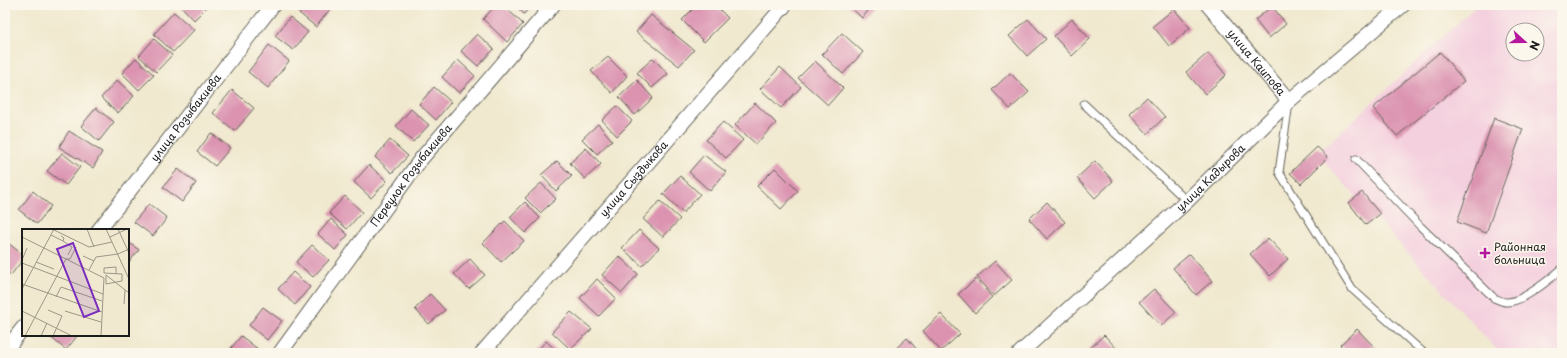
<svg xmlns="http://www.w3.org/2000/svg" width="1567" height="358" font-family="'Playpen Sans',sans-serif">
<rect width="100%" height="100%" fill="#fbf7ec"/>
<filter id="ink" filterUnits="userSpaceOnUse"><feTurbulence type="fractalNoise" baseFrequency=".025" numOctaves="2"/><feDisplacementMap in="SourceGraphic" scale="8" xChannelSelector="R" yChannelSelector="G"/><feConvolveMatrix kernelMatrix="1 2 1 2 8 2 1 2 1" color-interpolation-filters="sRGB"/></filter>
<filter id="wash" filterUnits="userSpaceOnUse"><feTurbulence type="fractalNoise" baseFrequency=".012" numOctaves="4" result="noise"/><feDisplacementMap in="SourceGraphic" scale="16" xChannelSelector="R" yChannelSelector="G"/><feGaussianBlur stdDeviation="0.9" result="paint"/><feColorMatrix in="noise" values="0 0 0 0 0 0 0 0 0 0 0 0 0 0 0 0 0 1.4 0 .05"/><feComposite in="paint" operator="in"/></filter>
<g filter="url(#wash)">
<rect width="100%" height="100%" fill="#f0e9cf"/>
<path fill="#f4cfde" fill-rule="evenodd" d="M1477 5H1562V353H1500L1317 154ZM1513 30H1537V54H1513Z"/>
<g id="blocks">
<path fill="#db93b0" d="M180 5H209L194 20Z
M304 5H327L331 8 316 27 298 12Z
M496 5H503L523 24 507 42 483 19Z
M514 5H532L524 14Z
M697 5H715L728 18 704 42 682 20Z
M848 5H873L862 18Z
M1272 6 1286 24 1269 38 1255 20Z
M1174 9 1190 28 1169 46 1153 26Z
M174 12 194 30 173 52 154 34Z
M651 15 694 50 679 66 636 32Z
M290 17 308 32 293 50 275 36Z
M1028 19 1046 39 1027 56 1009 36Z
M1072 19 1090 39 1072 56 1054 36Z
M842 33 863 52 843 74 822 54Z
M477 34 494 49 478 66 461 51Z
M154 39 172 55 156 72 139 56Z
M269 45 289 61 268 88 248 72Z
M1440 52 1464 81 1397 136 1373 108Z
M1208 53 1226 75 1205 94 1186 72Z
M608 57 627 76 612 93 591 71Z
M136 58 154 75 139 90 122 73Z
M653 58 668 74 652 88 637 73Z
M458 60 475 76 459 93 442 77Z
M815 61 843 88 828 105 798 78Z
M780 67 801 87 781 108 760 89Z
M1010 73 1029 92 1010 109 992 90Z
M117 80 134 96 118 113 101 98Z
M637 80 653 98 635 115 619 97Z
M434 87 451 102 436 120 419 104Z
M232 90 254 108 235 131 213 113Z
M1147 97 1165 117 1147 134 1129 114Z
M755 103 776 123 756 144 735 125Z
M617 106 632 121 617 136 602 120Z
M96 108 114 122 99 141 81 126Z
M411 109 429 125 413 142 396 126Z
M1494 118 1523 129 1486 233 1457 222Z
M723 122 743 140 726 158 706 140Z
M598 124 612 140 597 154 582 139Z
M69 131 102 152 93 168 59 147Z
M211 133 230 148 215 166 197 152Z
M390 140 408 156 392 173 375 157Z
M1317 147 1328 157 1301 184 1290 173Z
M586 148 601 164 585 179 570 163Z
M62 153 80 167 66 185 47 171Z
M704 155 726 172 710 191 689 172Z
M557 161 572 176 556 191 541 175Z
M1095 161 1113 181 1095 198 1077 178Z
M369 165 387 181 371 198 354 182Z
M775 168 798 191 781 209 757 186Z
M178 169 196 183 182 202 163 187Z
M680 176 700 194 683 213 663 194Z
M541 183 556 199 540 213 525 198Z
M33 191 51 206 37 224 19 210Z
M1362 192 1380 214 1366 225 1349 203Z
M345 196 362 212 347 229 329 213Z
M660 201 680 219 663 237 643 219Z
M525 202 540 218 525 233 510 217Z
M1047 202 1065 222 1047 239 1029 219Z
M149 204 167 218 153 236 134 222Z
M331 219 348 235 335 250 318 234Z
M505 221 524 241 501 262 483 243Z
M639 230 659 248 642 266 622 248Z
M1268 238 1288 259 1270 276 1250 254Z
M7 242 23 255V259L11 275 5 271V245Z
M128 242 139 250 128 263Z
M312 245 329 260 313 277 296 262Z
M1190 254 1212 281 1196 295 1173 268Z
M619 256 638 274 622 293 602 275Z
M470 259 485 275 469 289 454 274Z
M995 261 1012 280 994 296 977 277Z
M293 272 310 287 295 305 278 289Z
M597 279 616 298 599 316 580 298Z
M976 279 992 297 975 313 958 294Z
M1154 289 1176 312 1161 326 1139 302Z
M430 294 445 310 429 324 415 309Z
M263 307 282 321 267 340 249 325Z
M571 312 592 329 570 349 552 332Z
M941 314 960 334 941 351 923 331Z
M1357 329 1380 353H1348L1340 345Z
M48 335H78L66 350Z
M1104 335 1121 353H1085Z
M241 336 259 350 257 353H227Z
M907 338 920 353H891Z
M546 341 559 353H535Z"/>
</g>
</g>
<g filter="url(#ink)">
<use href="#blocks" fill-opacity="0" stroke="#66645b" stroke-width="1"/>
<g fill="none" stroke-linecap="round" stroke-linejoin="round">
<g stroke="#66645b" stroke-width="9">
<path id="lane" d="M1289 103 1279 172 1352 289 1424 353
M1084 104 1187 201
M1356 159 1421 227 1494 298C1497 299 1502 302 1506 302 1522 303 1550 279 1562 269"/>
</g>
<g stroke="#66645b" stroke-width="16">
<g id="street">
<path id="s1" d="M1208 5 1289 101"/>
<path id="s2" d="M99 230 273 5"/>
<path d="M5 351 23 328"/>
<path id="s3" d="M280 353 421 159 553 5"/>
<path id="s4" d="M482 353 785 5"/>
<path id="s5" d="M1020 353 1187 201 1289 101 1403 5"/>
</g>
</g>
<use href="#lane" stroke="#fff" stroke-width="7"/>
<use href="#street" stroke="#fff" stroke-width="14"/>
</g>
</g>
<path fill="#b5179e" stroke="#fbf7ec" stroke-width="1.5" d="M1483 247h4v4h4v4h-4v4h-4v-4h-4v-4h4z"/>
<g text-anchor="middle" stroke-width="3" stroke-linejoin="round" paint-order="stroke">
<g font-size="11" fill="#1c1c1c" stroke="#fbf7ec">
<text dy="4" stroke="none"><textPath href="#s1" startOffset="75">улица Каипова</textPath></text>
<text dy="4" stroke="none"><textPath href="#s2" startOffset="142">улица Розыбакиева</textPath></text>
<text dy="4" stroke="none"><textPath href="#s3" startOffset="221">Переулок Розыбакиева</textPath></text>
<text dy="4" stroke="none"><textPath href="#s5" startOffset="259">улица Кадырова</textPath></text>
<text dy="4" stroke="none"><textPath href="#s4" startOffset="231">улица Сыздыкова</textPath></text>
</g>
<g font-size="11" fill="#1c1c1c" stroke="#fbf7ec" text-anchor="start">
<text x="1494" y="251">Районная<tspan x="1494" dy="13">больница</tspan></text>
</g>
</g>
<g transform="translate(22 229)">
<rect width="107" height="107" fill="#f0e9cf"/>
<path fill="none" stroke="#9b9787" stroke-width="1" d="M30 0 67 18 90 13M65 0 72 18M84 0 107 50M96 0 107 24M29 6 41 12 42 9 39 7M0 8 82 49 79 107M88 8 105 0M41 12 50 18 46 26M61 27 72 32M0 31 5 19M14 33 32 40M0 34 81 65M67 41 74 28 96 25 107 20M82 44 100 45V52L84 55V46M82 44V39L94 38V45M84 46 107 64M0 55 80 83M0 60 32 0M34 68 39 58 80 72M102 75 103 61M26 81 40 87 31 107M0 82 50 107M43 82 79 93M3 107 44 30H48L54 18M19 107 25 94"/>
<path fill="#7b2cbf" fill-opacity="0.15" stroke="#7b2cbf" stroke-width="2" d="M51 14 77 82 62 88 35 20Z"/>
<rect width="107" height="107" fill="none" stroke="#1c1c1c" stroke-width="2"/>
</g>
<rect width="1567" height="358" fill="none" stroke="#fbf7ec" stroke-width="20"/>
<g transform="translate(1525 42) rotate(111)"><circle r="19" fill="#fbf7ec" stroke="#a29f99"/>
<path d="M0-3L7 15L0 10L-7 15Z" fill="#b5179e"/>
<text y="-6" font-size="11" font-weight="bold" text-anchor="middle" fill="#1c1c1c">N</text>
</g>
</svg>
